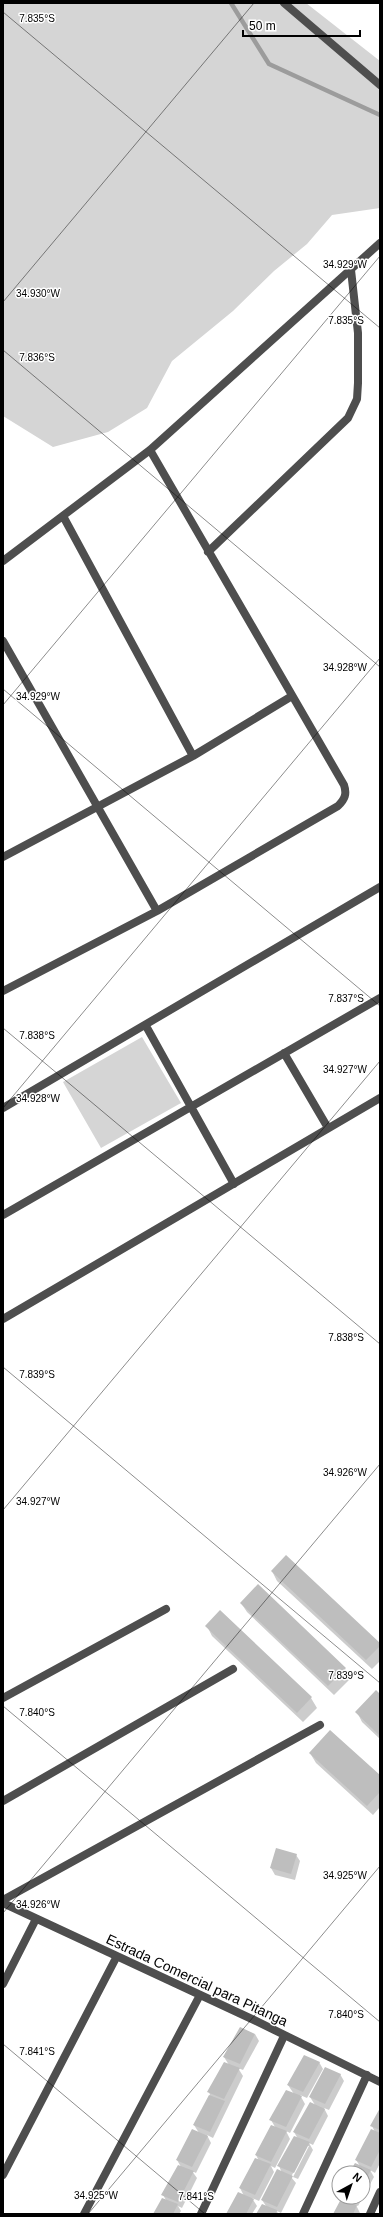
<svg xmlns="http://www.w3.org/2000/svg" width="383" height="2217" font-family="Helvetica,sans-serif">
<rect width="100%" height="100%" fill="#fff"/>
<path fill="#d5d5d5" d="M3 3H306L380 61V208L332 215 307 244 274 271 233 311 172 361 147 408 108 432 53 447 3 416Z
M142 1037 181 1103 101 1148 63 1082Z"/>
<path fill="#0003" d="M272 1571 380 1644V1661L372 1669 277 1581Z
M241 1603 345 1669 351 1678 334 1695 247 1612Z
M220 1612 311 1698 317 1708 303 1722 212 1636 207 1626Z
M380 1696V1739L362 1722 357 1712Z
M310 1753 380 1777V1807L373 1815 316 1763Z
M296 1855 300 1861 295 1880 275 1875 271 1868Z
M255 2034 259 2041 243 2070 238 2068 243 2076 213 2138 207 2135 211 2143 196 2173 192 2171 197 2178 182 2208 178 2206 181 2211 179 2214H154L166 2200 163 2195 181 2167 177 2160 199 2133 194 2125 210 2095 209 2092 229 2065 224 2057Z
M319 2062 323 2069 307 2098 300 2095 305 2104 290 2133 286 2131 290 2139 275 2168 271 2166 274 2172 259 2201 252 2198 257 2206 252 2214H227L244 2196 240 2188 259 2161 256 2155 275 2127 271 2120 294 2094 288 2085Z
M340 2074 344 2081 329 2110 324 2108 328 2116 313 2145 309 2143 313 2150 298 2179 293 2177 309 2146H307L291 2177 296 2183 281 2213 277 2211 278 2214H257L266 2206 262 2200 282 2173 279 2166 298 2139 294 2132 315 2105 310 2097Z
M380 2110V2163L375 2173 370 2170 374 2177 358 2206 356 2205 360 2213 334 2214 342 2199 341 2197H363V2173H350L360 2166 356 2160 375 2132 372 2126Z"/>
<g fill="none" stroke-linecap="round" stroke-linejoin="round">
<path stroke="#9c9c9c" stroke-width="4.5" d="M231 3 269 64 380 115"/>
</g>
<path fill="#bebebe" d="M286 1555 380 1643V1646L366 1660 271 1571Z
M258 1584 346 1668 328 1686 240 1603Z
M220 1610 312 1697 297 1713 205 1626Z
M376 1690 380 1694V1736L355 1712Z
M330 1730 380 1775V1792L367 1806 309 1753Z
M276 1848 297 1854 291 1874 270 1868Z
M240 2027 255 2034 240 2064 223 2057Z
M304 2055 320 2062 303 2092 287 2085Z
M224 2062 240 2068 224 2099 207 2092Z
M325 2067 341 2074 325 2104 309 2097Z
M286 2090 302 2096 286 2127 269 2120Z
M209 2095 225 2101 210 2132 193 2125Z
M310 2102 325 2109 309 2139 293 2132Z
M380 2108V2130L370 2126Z
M271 2125 287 2131 271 2162 255 2155Z
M192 2129 208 2136 192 2167 176 2160Z
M371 2129 380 2133V2150L371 2167 355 2160Z
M294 2136 310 2142 294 2173 277 2166Z
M255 2158 271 2164 255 2195 239 2188Z
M355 2163 371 2170 363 2184V2173H349Z
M178 2165 194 2171 178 2202 161 2195Z
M277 2169 293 2176 277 2207 261 2200Z
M238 2192 254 2199 246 2214H226Z
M162 2198 178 2204 173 2214H153Z
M341 2199 357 2205 353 2214H333Z
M262 2204 277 2210 276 2214H256Z"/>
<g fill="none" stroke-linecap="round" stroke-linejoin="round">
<path stroke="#4e4e4e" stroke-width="8" d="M284 3 380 85
M63 516 193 756
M208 552 348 418 357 399 358 383V333L351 270
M3 561 150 450 380 243
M3 641 157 911
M3 857 193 756 292 696
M3 991 157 911 338 806C345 799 347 794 344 785L150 450
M146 1026 234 1184
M284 1053 328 1128
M3 1108 380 887
M3 1215 380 998
M3 1319 380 1098
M3 1698 166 1609
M3 1801 233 1669
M3 1900 320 1725
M3 1903 254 2020 380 2082
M3 1984 36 1919
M3 2175 117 1956
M84 2214 200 1995
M201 2214 284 2036
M303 2214 367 2075
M370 2214 380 2192"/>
</g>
<path fill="none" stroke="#000" stroke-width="1" stroke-opacity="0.45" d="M3 12 380 328M3 302 254 3M3 350 380 667M3 689 380 1006M3 705 380 256M3 1028 380 1344M3 1108 380 658M3 1367 380 1683M3 1510 380 1061M3 1706 380 2022M3 1913 380 1464M3 2044 205 2214M88 2214 380 1866"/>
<g text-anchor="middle" stroke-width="3" stroke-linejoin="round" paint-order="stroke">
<g font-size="14" fill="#000" stroke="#fff">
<text transform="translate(197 1980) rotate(25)" y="5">Estrada Comercial para Pitanga</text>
</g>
</g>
<g font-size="10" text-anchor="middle" fill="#000" stroke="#fff" stroke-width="3" stroke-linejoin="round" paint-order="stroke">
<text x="37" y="22">7.835°S</text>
<text x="345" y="268">34.929°W</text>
<text x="38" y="297">34.930°W</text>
<text x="346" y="324">7.835°S</text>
<text x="37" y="361">7.836°S</text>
<text x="345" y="671">34.928°W</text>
<text x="38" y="700">34.929°W</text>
<text x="346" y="1002">7.837°S</text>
<text x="37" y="1039">7.838°S</text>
<text x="345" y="1073">34.927°W</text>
<text x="38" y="1102">34.928°W</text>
<text x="346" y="1341">7.838°S</text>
<text x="37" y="1378">7.839°S</text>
<text x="345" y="1476">34.926°W</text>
<text x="38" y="1505">34.927°W</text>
<text x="346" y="1679">7.839°S</text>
<text x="37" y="1716">7.840°S</text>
<text x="345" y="1879">34.925°W</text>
<text x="38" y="1908">34.926°W</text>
<text x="346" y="2018">7.840°S</text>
<text x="37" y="2055">7.841°S</text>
<text x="96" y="2199">34.925°W</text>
<text x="196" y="2200">7.841°S</text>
</g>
<rect width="383" height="2217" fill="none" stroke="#000000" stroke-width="8"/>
<g transform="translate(351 2185) rotate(40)"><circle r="19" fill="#ffffff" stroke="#999999"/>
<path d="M0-3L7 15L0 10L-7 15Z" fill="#000000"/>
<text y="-6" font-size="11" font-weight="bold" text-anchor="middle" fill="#000000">N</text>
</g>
<path d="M243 30v6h117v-6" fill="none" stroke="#000000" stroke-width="2"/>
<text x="249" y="30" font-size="12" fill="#000000" stroke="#ffffff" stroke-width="3" paint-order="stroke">50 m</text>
</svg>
